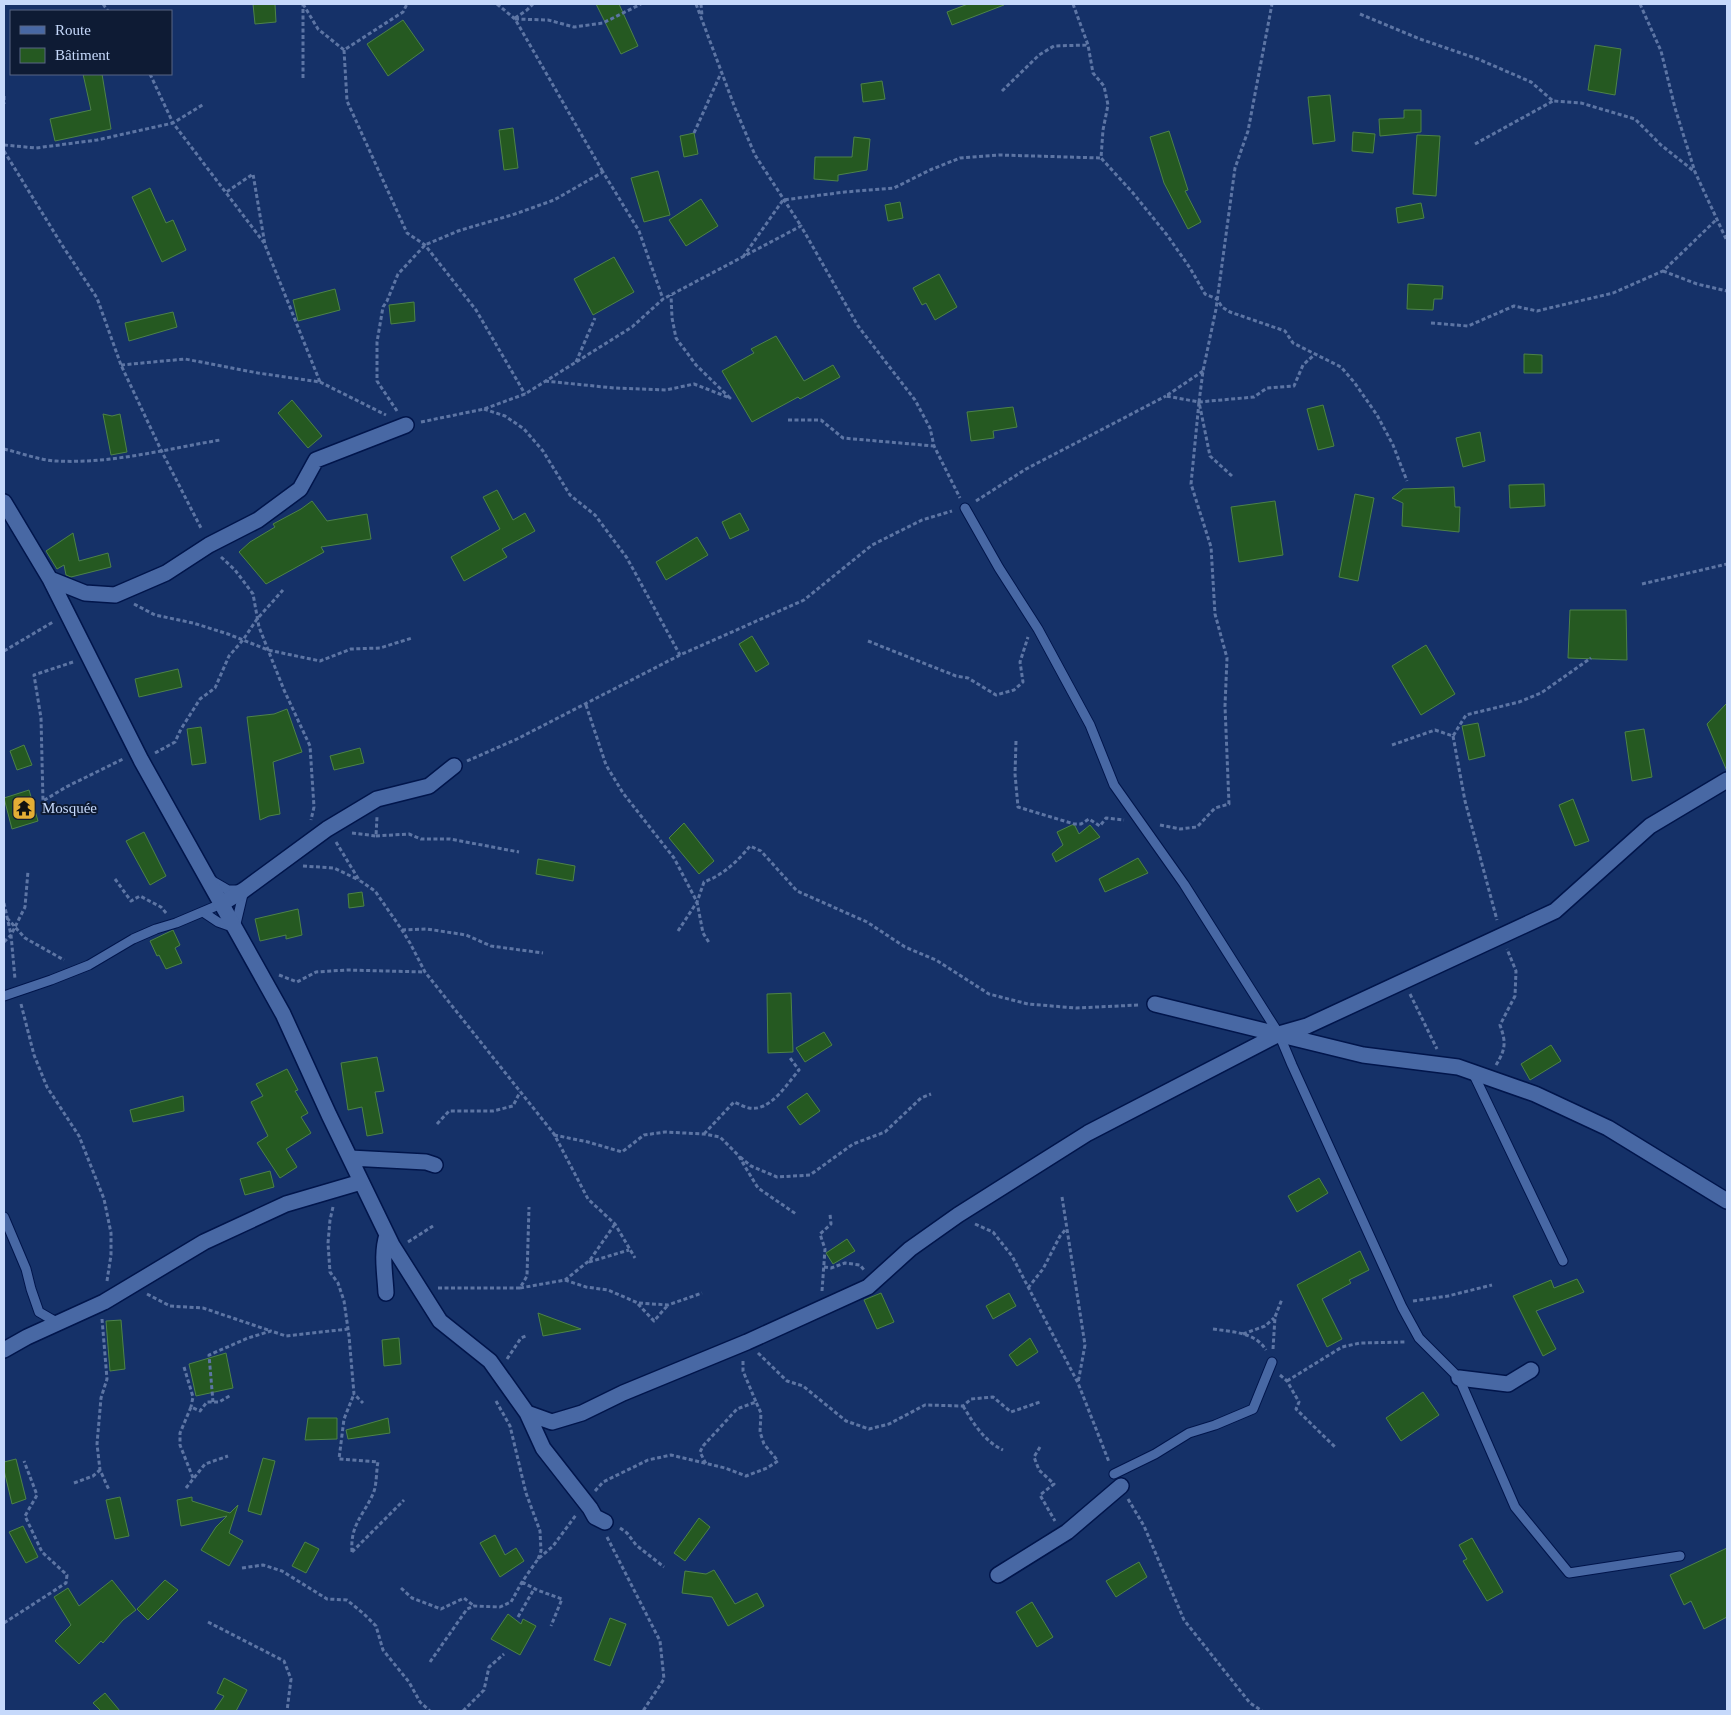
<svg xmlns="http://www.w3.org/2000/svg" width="1731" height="1715" font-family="'Times New Roman',serif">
<rect width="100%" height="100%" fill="#153168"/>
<path fill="#255921" stroke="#4d8249" d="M253 4H275L276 22 255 24Z
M596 4H619L638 46 621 54Z
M968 4H1004V5L952 25 947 12Z
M403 20 424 50 388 76 367 44Z
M1595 45 1621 49 1615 95 1588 90Z
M83 74H102L111 129 55 141 50 119 91 110Z
M882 81 885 99 863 102 861 84Z
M1330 95 1335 141 1313 144 1308 97Z
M1404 110H1421V132L1380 136 1379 119 1404 118Z
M513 128 518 168 504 170 499 130Z
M1169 131 1188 190 1185 191 1201 222 1188 229 1164 183 1150 137Z
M1353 132 1375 134 1373 153 1352 151Z
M694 133 698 154 684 157 680 136Z
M1417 135 1440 136 1436 196 1413 194Z
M854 137 870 139 867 170 838 175V181L814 179 815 157H852Z
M658 171 670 215 644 222 631 178Z
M150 188 166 223 173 220 186 250 162 262 132 197Z
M701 199 718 226 686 246 669 220Z
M900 202 903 218 888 221 885 205Z
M1421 203 1424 218 1398 223 1396 208Z
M614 257 634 292 593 315 574 279Z
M939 274 957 307 935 320 926 303 922 305 913 288Z
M1408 284 1443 286 1442 299H1434L1433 310 1407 309Z
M335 289 340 310 298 321 293 300Z
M414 302 415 321 391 324 389 305Z
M173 312 177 327 129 341 125 323Z
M776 336 804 381 833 365 840 377 800 399 798 397 752 422 722 371 754 353 751 349Z
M1524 354 1542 355V373H1524Z
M292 400 322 436 308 448 278 413Z
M1323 405 1334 446 1318 450 1307 409Z
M1013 407 1017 427 993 431 994 438 971 441 967 412Z
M103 414 112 416 120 414 127 452 111 455Z
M1480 432 1485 461 1463 467 1456 438Z
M1544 484 1545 506 1510 508 1509 485Z
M1454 487 1455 507H1460L1459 532 1402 526 1403 503 1392 498 1403 489Z
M497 490 513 520 525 513 535 531 502 549 507 557 464 581 451 557 500 529 483 497Z
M1355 494 1374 498 1358 581 1339 577Z
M312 501 327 521 367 514 371 539 321 547 324 552 266 584 239 552 250 542 275 527 273 524 301 509Z
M1275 501 1283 555 1239 562 1231 507Z
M740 513 749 530 730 539 722 522Z
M73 533 79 561 108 553 111 567 71 577 66 575 64 565 57 569 46 551Z
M697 537 708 555 666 580 656 562Z
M1570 610H1626L1627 660 1568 658Z
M752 636 769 664 756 672 739 644Z
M1426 645 1455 694 1421 715 1392 666Z
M178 669 182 687 139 697 135 679Z
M1727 703V771L1707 724Z
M287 709 302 752 273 762 280 814 269 816 260 820 247 717 274 714Z
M1478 723 1485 756 1469 760 1462 726Z
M201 727 206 763 192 765 187 729Z
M1644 729 1652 777 1632 781 1625 732Z
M24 745 32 765 17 770 10 751Z
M360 748 364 763 334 770 330 756Z
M29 790 38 821 12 829 4 798Z
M1573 799 1589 841 1575 846 1559 805Z
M684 823 714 861 699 874 669 838Z
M1074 824 1079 834 1090 825 1100 837 1056 862 1052 854 1063 845 1057 832Z
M144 832 166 876 150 885 126 841Z
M1138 858 1148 873 1105 892 1099 879Z
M538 859 575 866 573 881 536 874Z
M362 892 364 906 349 908 348 894Z
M298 909 302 935 286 939V935L260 941 255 919Z
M173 930 180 945 175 948 182 963 166 969 159 955 157 956 150 941Z
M791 993 793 1052 768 1053 767 994Z
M824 1032 832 1045 805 1062 796 1048Z
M1551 1045 1561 1061 1530 1080 1521 1064Z
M377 1057 384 1091 375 1092 383 1133 367 1136 362 1107 348 1110 341 1063Z
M287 1069 298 1090 295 1091 308 1113 301 1117 311 1133 286 1149 297 1167 280 1178 257 1143 268 1136 251 1102 263 1096 256 1084Z
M807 1093 820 1111 800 1125 787 1107Z
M183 1096 184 1111 133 1122 130 1110Z
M270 1171 274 1187 245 1195 240 1179Z
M1319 1178 1328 1193 1297 1212 1288 1196Z
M847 1239 855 1251 833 1264 826 1253Z
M1360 1251 1369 1270 1349 1280 1351 1283 1322 1299 1342 1339 1327 1347 1297 1285Z
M1577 1279 1584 1292 1536 1311 1556 1349 1543 1356 1513 1296 1551 1280 1554 1288Z
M881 1293 894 1322 877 1329 864 1300Z
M1009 1293 1016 1306 993 1319 986 1306Z
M538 1313 581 1329 543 1336Z
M121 1320 125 1369 110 1371 106 1321Z
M399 1338 401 1364 384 1366 382 1340Z
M1030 1338 1038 1352 1017 1366 1009 1355Z
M226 1353 233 1388 196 1396 189 1364Z
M1423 1392 1439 1415 1401 1441 1386 1418Z
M308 1418H337V1439L305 1440Z
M388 1418 390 1433 348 1439 346 1430Z
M263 1458 275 1461 261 1515 248 1511Z
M16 1459 26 1499 12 1504 4 1470V1462Z
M120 1497 129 1536 115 1539 106 1500Z
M192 1497V1501L230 1513 238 1505 229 1533 243 1541 229 1566 201 1550 216 1527 227 1516 181 1526 177 1500Z
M699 1518 710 1527 685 1561 674 1553Z
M23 1526 38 1557 26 1563 9 1532Z
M495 1535 505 1555 516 1548 524 1561 500 1577 480 1543Z
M1472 1538 1503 1592 1487 1601 1463 1561 1467 1559 1459 1545Z
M305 1542 319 1549 306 1573 292 1566Z
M1727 1548V1617L1704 1629 1691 1601 1684 1605 1670 1575Z
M1139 1562 1147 1577 1116 1597 1106 1581Z
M714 1570 735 1604 757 1593 764 1606 728 1626 712 1597 682 1593 685 1571 706 1574Z
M112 1580 136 1610 123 1620 103 1643 101 1641 79 1664 55 1641 71 1625 54 1597 68 1588 79 1606Z
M165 1580 178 1590 148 1620 137 1609Z
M1032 1602 1053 1637 1037 1647 1016 1612Z
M508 1614 521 1624 523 1619 536 1626 520 1655 491 1639Z
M610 1618 626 1624 610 1666 594 1660Z
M224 1678 247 1690 236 1711H214L224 1696 217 1693Z
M105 1693 120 1711H101L93 1703Z"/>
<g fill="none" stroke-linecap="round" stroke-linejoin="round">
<g stroke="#01154b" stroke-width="11">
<path id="lane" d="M965 508 999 568 1038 629 1090 725 1114 785 1184 884 1279 1034 1292 1065 1402 1307 1419 1338 1459 1378 1515 1507 1569 1573 1680 1556
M203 912 218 922 235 928 244 890H228L209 879
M4 996 51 980 89 965 133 939 156 929 176 923 221 904
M1473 1073 1563 1261
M4 1217 26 1269 31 1289 39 1312 58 1323
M1114 1474 1155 1454 1189 1433 1215 1425 1253 1409 1272 1362"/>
</g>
<g stroke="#01154b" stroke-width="18">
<path id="street" d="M4 502 50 579 141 760 283 1014 329 1115 392 1245 440 1321 490 1361 527 1413 543 1448 590 1508 595 1517 605 1522
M50 579 85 593 115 595 166 573 209 545 258 520 300 489 316 460 406 425
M221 904 244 890 327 829 377 799 429 786 454 766
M1155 1004 1363 1055 1458 1067 1535 1094 1608 1128 1727 1201
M350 1158 426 1162 435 1165
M386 1293C385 1273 381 1254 387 1235
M4 1350 27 1337 104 1302 204 1242 286 1204 361 1182
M1459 1378 1508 1384 1531 1370
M527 1413 552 1422 582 1413 623 1393 747 1342 868 1287 910 1249 958 1215 1088 1133 1279 1034 1307 1026 1555 911 1650 826 1727 780
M998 1575 1067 1532 1121 1486"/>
</g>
<path stroke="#5d75a4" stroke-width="3" stroke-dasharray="4 2.5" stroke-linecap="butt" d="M103 4 108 11
M303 4 318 29 344 50 403 12 407 4
M497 4 515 19 603 172
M696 4 735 108 755 155 801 226
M701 4 702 16
M1073 4 1088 45 1093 73 1104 86 1108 105 1103 130 1101 158 1133 193 1167 235 1190 268 1205 294 1217 299 1222 307 1230 312 1285 331 1293 343 1341 367 1354 382 1377 415 1393 445 1407 481
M1640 4 1661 51 1675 108 1695 172 1727 241
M1360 14 1420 39 1478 59 1531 82 1553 101 1581 103 1635 119 1661 145 1695 172
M515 18 527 10 533 4
M515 19 548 20 574 27 603 23 641 4
M344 50 347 101 407 233 425 245 476 310 525 394
M150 74 173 123 204 104
M303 78V5
M1002 91 1039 55 1054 46 1088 45
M4 96V104
M694 133 721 73
M1475 144 1553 101
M4 145 36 148 97 140 173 123 265 244
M4 151 62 245 97 298 121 365 161 450 202 530
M743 257 783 200 845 192 894 188 930 170 960 158 1000 155 1101 158
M1663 271 1697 284 1727 291
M1431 323 1468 326 1514 306 1537 311 1613 293 1663 271 1717 219
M576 362 595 318
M121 365 185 359 258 373 320 382 265 245 253 174 225 193
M1203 371 1166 396 1199 402 1254 397 1267 388 1294 386 1303 365 1315 354
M545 381 614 388 666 390 694 384 730 398 696 365 676 338 672 318 671 295
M320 382 386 415
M484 409 505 416 524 429 543 451 570 495 595 515 627 558 680 655
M397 411 377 381V342L383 307 387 301 398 274 425 245 458 231 515 214 554 200 603 172 639 231 663 299
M788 420H821L843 438 934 446
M421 422 484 409 525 394 632 327 663 299 801 226 858 326 915 400 930 428 934 446 960 498
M4 449C21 453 39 460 56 461 111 464 167 449 220 440
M1232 476 1210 456 1199 402 1203 371 1216 309 1235 168 1248 131 1272 4
M976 501 1026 469 1166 396
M221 557 235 570 253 594 259 627 284 690 310 746 314 807 311 820
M1642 584 1727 564
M134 604 155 615 193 623 228 634 268 650 320 661 351 649 380 648 412 638
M868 641 956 676 968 678 996 695 1014 690 1023 682 1020 662 1028 637
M4 651 53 622
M73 662 34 675 41 718 43 801 66 787 123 759
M586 705 606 765 623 793 674 858 697 902 703 933 710 944
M1453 736 1465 801 1497 920
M1016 741 1015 774 1018 807 1074 824H1081L1089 819 1100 826 1106 818 1124 820
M1392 745 1435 730 1453 736 1466 715 1519 702 1541 693 1591 658
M155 753 175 742 181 729 200 699 215 688 229 656 243 640 257 619 283 590
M467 761 517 739 680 655 804 600 872 545 922 520 952 511
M1160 825 1180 829 1197 827 1215 808 1229 804 1225 706 1227 658 1215 614 1211 547 1191 484 1199 402
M352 833 376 836 377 817
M376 836 409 834 421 839H450L519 852
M336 842 359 880 375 891 402 930 410 943 425 972 554 1134 588 1199 615 1224 635 1258
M303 866 334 868 359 880
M115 879 131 901 140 896 161 907 167 914
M4 903 11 935 15 979
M7 918 25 938 64 960
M402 930 427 929 466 935 491 946 543 953
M678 931 697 902 704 882C723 875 738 861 750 846L761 851 797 891 867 922 905 947 936 960 989 994 1028 1004 1076 1008 1139 1005
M4 942 11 935 25 907 28 871
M279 975 297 982 316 972 347 970 424 972
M1410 994 1437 1049
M21 1004 34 1055 47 1087 79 1136 104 1199 111 1233V1255L107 1281
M1496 1065C1506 1049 1506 1042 1500 1025L1515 996 1516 971 1507 949
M437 1124 449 1111H493L513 1106 520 1092
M704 1134 734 1102C739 1104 744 1107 749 1108 770 1112 787 1084 799 1070L790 1058
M554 1135 588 1142 622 1152 644 1135 665 1132 704 1134 720 1137 738 1155 758 1188 796 1214
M740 1157 751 1166 777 1177 810 1175 853 1144 885 1132 921 1098 931 1094
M1062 1197 1085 1345 1078 1383
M333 1207 330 1220 328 1243 330 1272 338 1283 344 1301 349 1336 354 1394 363 1403
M975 1224 993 1232 1012 1256 1078 1383 1109 1462
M408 1242 433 1226
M589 1262 629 1250
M824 1267 831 1268 845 1263 860 1265 864 1270
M565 1280 586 1287 608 1290 638 1303 668 1305 702 1293
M438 1288H520L527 1276 529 1207
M520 1288 565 1280 590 1260 615 1224
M1028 1288 1043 1269 1060 1236 1066 1229
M822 1291 825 1249 820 1234 831 1224 830 1214
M147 1294 170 1306 203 1308 271 1331
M1413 1301 1448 1296 1492 1285
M638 1304 654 1321 667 1306
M102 1319 107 1379 101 1398 97 1444 100 1470 109 1490
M1213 1329C1233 1332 1255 1332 1266 1350
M1243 1334 1265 1326 1274 1318
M1273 1349 1275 1317 1282 1299
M758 1353 787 1381 803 1386 846 1421 869 1429 889 1424 925 1405 963 1406 971 1399 993 1397 1011 1412 1040 1402
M507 1359 521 1338 526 1336
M743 1361V1371L756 1402
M184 1367 193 1397 191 1407
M1280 1375 1287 1381 1299 1402 1296 1409 1335 1447
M1287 1381 1342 1347 1360 1343 1406 1342
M496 1401 510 1426 526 1493 540 1531 541 1551 538 1559
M213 1402 209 1355 248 1338 271 1331 286 1336 348 1329
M963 1406C974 1424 984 1441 1003 1450
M1040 1447 1034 1457 1039 1470 1054 1484 1040 1495 1055 1521
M193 1478 180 1445V1433L191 1407 200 1411 207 1402H219L231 1395
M74 1483 93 1476 100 1470
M186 1488 205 1464 228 1456
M595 1491 603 1482 648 1460 671 1455 725 1468 746 1476 767 1468 778 1461 764 1444 760 1432 761 1413 756 1402 737 1409 703 1446 700 1452 706 1464
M1128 1499 1144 1526 1184 1620 1250 1703 1262 1711
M620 1528 627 1533 636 1545 664 1567
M607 1537 660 1641 664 1679 643 1711
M352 1552C350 1525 363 1516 373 1494 377 1485 376 1472 378 1462L339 1459 344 1419 354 1394
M352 1552 404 1500
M242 1568 263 1565 282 1571 327 1599 347 1600 364 1614 376 1626 383 1650 409 1682 420 1702 430 1711
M522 1582 537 1590 562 1599 551 1626
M401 1588 412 1598 441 1609 464 1598 474 1606
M518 1617 534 1589
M208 1622 284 1661 291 1679 287 1711
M4 1623 66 1583 67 1575 42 1552 25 1516 37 1495 24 1461
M430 1662 467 1609 474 1606 500 1607 511 1602 522 1582 538 1559 553 1546 576 1515
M463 1711 484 1690 489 1667 504 1654"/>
<use href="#lane" stroke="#4868a4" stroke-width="9"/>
<use href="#street" stroke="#4868a4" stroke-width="15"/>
</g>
<defs>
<g id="temple-square" transform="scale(1.25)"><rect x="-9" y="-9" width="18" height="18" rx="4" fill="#e4ad35" stroke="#0e1b34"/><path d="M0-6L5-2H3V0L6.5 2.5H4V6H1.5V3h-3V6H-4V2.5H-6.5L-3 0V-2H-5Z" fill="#111"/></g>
</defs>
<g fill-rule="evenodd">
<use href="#temple-square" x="24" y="808"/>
</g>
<g text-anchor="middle" stroke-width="4" stroke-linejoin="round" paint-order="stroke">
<g font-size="15" fill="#c6d9fb" stroke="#0e1b34" text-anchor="start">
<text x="42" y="813">Mosquée</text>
</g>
</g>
<rect width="1731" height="1715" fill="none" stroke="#c6d9fb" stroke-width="10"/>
<rect x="10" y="10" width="162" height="65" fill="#0e1b34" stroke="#586784"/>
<rect x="20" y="26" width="25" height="8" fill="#4868a4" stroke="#586784"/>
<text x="55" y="35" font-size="15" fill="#c6d9fb">Route</text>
<rect x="20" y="48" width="25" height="15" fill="#255921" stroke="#586784"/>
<text x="55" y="60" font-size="15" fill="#c6d9fb">Bâtiment</text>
</svg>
